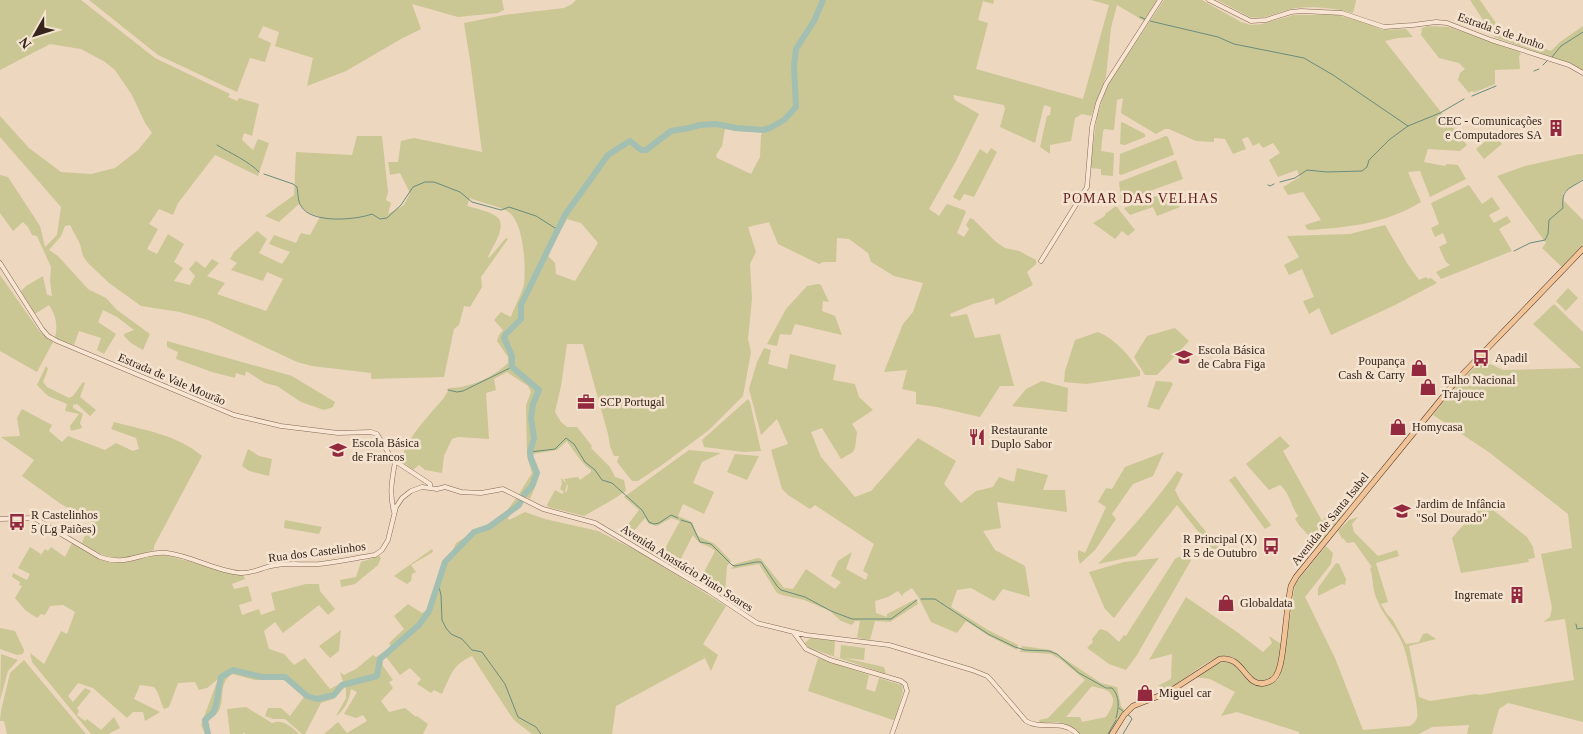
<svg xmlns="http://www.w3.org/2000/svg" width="1583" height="734" font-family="'Times New Roman',serif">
<rect width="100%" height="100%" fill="#edd7bf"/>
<path fill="#cac794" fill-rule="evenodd" d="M0 0H81L155 58 230 94 228 97 237 101 239 98 259 104 252 136 244 133 242 140 253 150 258 139 269 143 258 176 215 155 178 203 173 215 159 209 149 224 158 229 147 249 157 254 168 234 184 244 174 262 183 268 174 281 190 285 195 276 189 269 196 261 205 268 212 259 219 263 207 276 225 283 217 294 266 311 283 279 267 272 263 281 231 270 237 263 230 259 234 252 257 231 267 239 259 253 282 264 290 252 269 244 274 235 296 243 301 233 310 235 320 217 307 212 299 204 279 222 265 216 294 195 296 152 352 155 357 136H382L388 192 386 200 391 203 388 214 404 205 410 193 400 173 390 175 388 162H398L401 141 414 138 482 152 470 60 464 23 504 15 564 8 572 4 576 0H994L993 4 983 1 978 20 988 23 976 69 1083 99 1109 5 1091 0H1157L1144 21 1117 5 1111 28 1106 77 1092 114 1091 116 1082 114 1075 118 1071 141 1050 145V154L1040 147 1047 116 1050 115 1051 107 1044 105 1035 143 1000 127 1005 109 1004 105 953 95 955 100 979 114 956 161 929 209 939 216 947 204 964 210 966 212 957 233 964 237 969 229 966 225 970 218 973 219 996 242 1005 248 1019 251 1036 260V264L1027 272 1033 285 995 305 994 298 973 304 950 314 951 317 967 314 975 338 1000 334 1014 386H1000L980 417 937 407 916 404V392L902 389 907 370 884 372 903 324 913 312 923 283 894 276 871 262 868 253 849 239 837 238 836 262H823L819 264 778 244 769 222 748 227 756 252 750 264 752 299 748 339 751 352 743 396 709 430 662 465 638 481H632L617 462 619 456H614L610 446 608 434 583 344H567L561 386 555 412 561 422 567 427H577L592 446 591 448 610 467 615 477 624 480 626 491 612 500 584 516 548 507 547 505 555 490 562 494 564 492 560 489 562 484 561 478 567 484 565 492 567 491 568 486 564 479 578 477 580 480 591 472V470C583 465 573 450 567 441L557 450 533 454C534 460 538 464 538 470 540 480 533 491 530 499L519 494 532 473 527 456 526 405 531 392 528 386 507 372 494 379 496 390 486 393 489 439 458 437 452 439 444 456 442 473 425 470 419 465 413 470 401 461C405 443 418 428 430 414 437 405 445 399 449 388 470 388 494 377 508 363V357L497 341 499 335 503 330 494 320 501 312 511 317C513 310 524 289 524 284 526 267 524 220 507 211 496 205 481 203 470 198L467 206C474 208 492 212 497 217 508 226 492 247 488 257L489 258 506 238 508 239 481 277 482 287 470 307 464 306 459 325 454 329 444 377 371 379V373L312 366 297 362 208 320 180 312 141 306 109 283 88 263 83 256 80 244 70 225 65 226 61 236 49 250 58 256 88 289 106 298 117 310 150 334 143 350 131 343 124 336V334L134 330 117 317 103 310 98 322 116 334 104 354 97 350 101 338 79 331 74 345 55 338C58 324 56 316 49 305L35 314 21 291 26 286 43 276 47 295 52 296 50 281 51 267 37 236 32 235 28 227 23 222 13 231 0 213V175L8 177 40 226 45 247 57 235 61 207 0 137V116L29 148 61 172 91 174 115 168 138 150 152 133 145 123 132 95 115 70 105 62 81 49 50 44 0 70ZM725 129 733 130V131L763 132 761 135 760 157 751 174 717 158 716 155 722 146ZM567 219 581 223 598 243 575 281 556 274 555 263 547 255Z
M89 0H502L504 10 498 13 458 17 412 4 421 29 401 39 346 71 307 86 313 58 275 46 279 32 263 26 258 37 271 43 265 62 250 58 237 92 158 55Z
M1164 0H1202L1241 22 1251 25 1262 24 1294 15H1337L1358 20 1383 30 1406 29 1413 37 1398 38 1385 41 1467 145 1460 151 1428 149 1424 162 1445 166 1447 164 1458 165 1466 179 1430 197 1420 171 1408 172 1421 202C1384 224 1351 227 1309 230L1307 229 1305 225 1321 220 1303 192 1288 195 1283 187 1300 177 1297 170 1278 177 1269 160 1280 153 1273 143 1263 148 1259 143 1253 146 1248 137 1242 139 1246 149 1233 154 1225 139 1214 138V142L1196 141 1169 129H1165L1156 134 1121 113 1123 98 1117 100 1114 130 1104 129 1103 132 1101 151 1114 153 1113 176 1101 175V169L1090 168 1097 116 1107 86Z
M1217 0H1356V1L1353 13C1337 8 1308 5 1291 9 1277 12 1265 20 1250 17Z
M1470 0H1480L1502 32 1551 51 1560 42 1583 26V70L1571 64 1494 37Z
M1428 26 1449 27 1519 52 1521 54 1519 56 1520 69 1495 70V84L1475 92 1471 91 1469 93 1458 80 1460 73 1465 69 1459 63 1439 58 1421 35 1422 28Z
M1122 122 1145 134V137L1125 145 1120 144 1121 123Z
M1494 134 1502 144 1484 159 1476 149Z
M1166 136 1168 137 1174 154 1173 155 1121 175 1119 174 1120 154Z
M991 148 997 152 974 197 964 194 960 201 953 197 980 149 987 154Z
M1579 154H1583V179L1563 193 1564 201 1583 220V245L1563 268 1542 248 1546 243 1497 176 1525 166Z
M1176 160 1183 179 1122 201 1121 200 1119 182Z
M1469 185 1482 204 1492 197 1500 209 1489 215 1494 223 1507 216 1511 222 1499 229 1512 251 1441 279 1436 272 1450 265 1446 262 1439 247 1447 243 1443 233 1435 237 1431 228 1439 224 1431 203Z
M1173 190 1180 207 1157 216 1153 207 1130 215 1124 208Z
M1116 206 1135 230 1128 236 1122 231 1115 239 1093 223 1105 216V214Z
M1385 225 1407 263 1419 280 1426 277 1428 279 1431 278 1437 283 1395 305 1331 335 1319 308 1309 314 1303 301 1314 297 1302 269 1289 275 1284 265 1299 257 1287 236 1350 234Z
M0 275 40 332 53 342 37 372 0 351Z
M818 284 821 285 829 302 823 301 822 311 835 316 842 335 795 324 791 335 780 334 777 346 767 344 786 309 807 286Z
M1568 288 1578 298 1566 311 1556 301Z
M1554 304 1583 332V722L1508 703 1499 709 1492 734H1467L1469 725 1432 727 1419 734H1299V732L1237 712 1221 716 1235 692 1210 679 1195 677 1214 665 1222 662H1228L1234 665 1248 681 1255 685 1265 686 1278 680 1280 676 1285 649 1295 584 1326 546 1333 553 1331 564 1305 597 1335 658 1363 730 1410 726C1413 724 1416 721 1417 718 1420 711 1407 654 1403 645 1397 629 1385 618 1378 602 1372 591 1374 580 1370 568L1372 567 1354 542 1347 543 1343 538 1342 539 1338 531 1349 520 1358 517 1352 524 1354 532 1378 556 1397 550 1399 556 1376 563 1388 602 1381 604 1387 614 1392 619 1406 644 1419 642 1423 634 1427 633 1436 639 1409 646 1419 697 1430 701 1476 694 1479 695 1574 680 1565 619 1543 622 1550 617 1552 608 1541 554 1572 548 1568 514 1490 453 1433 415 1458 384 1482 360 1503 370 1581 368 1533 324Z
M1175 328 1189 341 1157 375H1145L1134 357 1147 336Z
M1098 332C1117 340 1128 355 1140 371V376L1086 384 1064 382 1065 371 1075 340Z
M167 341 292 376 335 402 333 407 324 410 301 402 277 386 265 383 246 371 245 376 236 373 235 378 212 372 176 359 178 352 167 347Z
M764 348 771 350 768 364 787 369 790 354 836 365 833 380 855 384 859 397 873 410 852 424 857 432 855 448 853 452 841 459 822 428 811 432 821 457 855 497 871 491 918 438 956 461 944 484 961 503 976 491 993 487 999 477 1014 482 1017 468 1048 475 1043 490H1065L1067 512 997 502 1001 528 983 531 995 550 1025 566 1030 597 1003 589 994 601 971 588 957 590 951 607 988 630 1018 645 1017 650 989 636 966 621 957 633 931 622 919 598 912 588 904 593 902 596 898 591 888 597 875 601 876 613 887 617V614L916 599 918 604 890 622 875 621 870 640 857 638 860 621H855L852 625 841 621 830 611 804 600 782 595 777 593 759 564 731 569 735 564 758 558 761 559 784 588 793 589 806 569 835 589 841 582 831 576 838 561 852 552 846 569 866 580 868 574 863 571 874 544 815 505 810 509 788 495 782 489 771 450 788 444 777 419 761 435 749 389 757 362Z
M46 366 48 369 43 382 47 387 69 398 73 396 83 382 85 383 80 397 96 410 90 416 77 404 73 405V408L83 414 80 423 82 428 71 431 70 426 79 414 65 411 67 404 48 396 37 385Z
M1042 381 1068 388 1067 412 1012 406 1026 389Z
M1156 381 1171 382 1173 384 1159 410 1147 407Z
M748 399 750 402 761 451 744 452 704 447 702 440Z
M22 409 52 425 49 431 62 442 68 436 105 450 116 443 133 451 139 449 136 438 111 429 114 422C144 430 178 435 202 456L154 546V550C120 560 112 563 82 543L91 520 61 504 22 476 34 460 1 437 20 436 17 418Z
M1280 436 1290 446 1283 451 1322 521 1340 502 1346 508 1345 512 1318 546 1299 525 1295 519 1298 516C1291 506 1290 493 1280 485L1269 490 1246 464Z
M248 449 259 456 272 459 269 476 249 471 242 466Z
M689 450 721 453 702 462 693 483 714 492 704 514 683 504 678 516 692 522 698 536 715 544 731 561 727 566 725 594 722 597 699 582 715 551C706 542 701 548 693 535L676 568 646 551 647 548 662 554 680 521 671 518 657 526 649 524 645 518 628 538 620 535 639 510 624 497Z
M1164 452 1153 476 1133 484 1112 514 1116 519 1095 550 1080 564 1078 558V550L1085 553 1106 507 1098 502 1106 488 1112 489 1125 467Z
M735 454 759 456 747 480 727 472Z
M1177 471 1183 474 1175 490 1180 500 1220 549H1212L1177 505 1136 556 1098 564C1126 535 1153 505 1177 471Z
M1235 476 1271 525 1265 529 1229 480Z
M517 497 523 501 508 518 509 520 525 512 545 519 598 531 641 553 726 606 703 644 718 655 711 671 705 658 616 706 612 734H532L514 720 509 713 472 656C452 665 451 675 442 694L434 690 431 693 417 684 421 679 410 668 400 675 386 657 382 660 383 666 393 680 389 682 393 688 381 701 389 712 405 708 416 717 417 716 428 724 423 734H324L338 722 347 733 367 721 363 715 356 718 344 714 357 692 351 689C350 698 344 712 336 716L346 698V688L345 687 333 699 321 703 305 734H302L285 719H273L265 716 268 708H281L290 716 304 697 287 681 284 680H255L232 674C218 685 225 694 220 708 217 716 211 717 206 723L209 734H205L201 725 218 679 207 688 199 690 195 682 178 683 169 707 164 709C160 702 160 694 154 687L140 685 134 699 160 712 145 721 143 712H133L127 718 93 688 78 683 68 696 73 702 85 688 91 691 77 708 79 711 77 715 85 721 87 719 101 730 114 717 120 728 108 734H91L32 662 30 653 44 664 61 631 67 634 75 612 63 605 50 606 45 615 41 614 37 618 25 610 15 598 22 586 19 585 20 582 12 577 13 573 27 580 30 574 18 568 30 547 41 554 39 558 45 549 48 551 51 547 65 557 72 543C89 553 105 566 126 562 141 560 154 554 168 556L243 575 245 579 232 584 234 589 248 586 252 601 239 605 242 615 259 609 261 615 275 610 271 593 306 584H319L320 591 335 609 328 615 319 605 283 633 275 622 264 631 269 649 284 654 294 665 305 658 330 689 343 682 340 672 344 675 356 669 373 655 376 657 391 647 389 643 404 629 394 616 408 604 422 613 427 610 443 564 441 563 453 550 456 543 482 527 497 520 506 512Z
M1483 502 1527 537 1533 547 1535 558 1528 559 1529 562 1461 573 1452 538Z
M285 520 322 527 319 534 284 528Z
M432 549 433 552 411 565 416 572 412 574 411 581 407 584 394 576Z
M1194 555 1137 655 1126 670 1109 664 1087 648 1093 642 1092 639 1100 629 1107 631 1119 642 1124 635 1126 636 1129 631 1175 559 1178 557Z
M379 556 381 558 378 565 355 584 341 587 340 580 356 577 361 562Z
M1159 558 1114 618 1105 609 1089 572 1124 562Z
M1336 563 1339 564 1346 579 1345 585 1342 584 1318 596V588Z
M1186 597 1237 632 1263 652 1272 643 1269 636 1281 644C1279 656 1280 677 1265 681 1247 685 1242 653 1224 656 1207 658 1181 683 1164 692L1158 686 1171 679 1172 654 1149 660Z
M0 628 15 631 24 650 23 654 17 655 0 649Z
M341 630 339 651 330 658 319 646Z
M810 638 835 641 834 656 840 658 841 645 865 648 864 660 844 658 884 667 886 674 809 648 805 643Z
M1022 646 1051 650 1101 683 1117 687 1121 706 1124 710 1110 734H1079C1066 720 1058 722 1040 723L1039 720 1048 718 1085 680 1060 659 1051 654 1020 652ZM1092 686C1097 688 1104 688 1108 691 1118 699 1111 709 1106 717L1082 722 1080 717H1066Z
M1 654 18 660 8 671 0 700Z
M818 658 869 675 866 689 875 692 879 678 902 685 903 692 895 719 893 720 808 691Z
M24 660 86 734H7L4 721H0L1 711 10 673Z
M246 707 272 723C284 719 290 726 299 734H245L244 732 243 734H230L227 709Z"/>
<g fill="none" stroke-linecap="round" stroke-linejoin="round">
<path stroke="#6a8c7d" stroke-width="1" d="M1140 17 1145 19
M1150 21 1218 37 1234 44 1304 58 1333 75 1408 126
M1552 57 1561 46 1583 32
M1543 65 1547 61
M1534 71 1539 69
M1472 96 1496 86
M217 145C230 153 250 162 259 172
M264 174 293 184 297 187C298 193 298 202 301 206 311 224 356 220 372 214L380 219 387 218 401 205 413 187 425 182H434L460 192 472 202 501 210 509 207 536 216 555 228H559
M1280 182 1295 178 1307 170 1327 172 1362 171 1367 167 1369 160 1389 140 1401 131 1408 126 1440 113 1464 99
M1268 185 1270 186 1274 184
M1514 251 1530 243 1545 240 1548 234 1549 220 1563 208C1561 189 1569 189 1583 180
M448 390 457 392 463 391 512 367
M530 452 555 449 566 438 574 444 585 462 595 470 602 480 612 483 621 491 642 510 649 522 654 524 659 523 671 515 678 518
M681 520 691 523 700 542 711 544 732 565 735 566 756 562H761L777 586 781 590 805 597 831 611 852 619H891L917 600
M438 583 441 595 442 620 446 628 451 634 462 639 472 650 482 652 505 684 518 717 536 727 541 734
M921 599H935L988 634 1015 647 1025 650 1049 651 1057 654 1079 673 1106 688
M1576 624 1577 629 1583 628
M1107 688H1112C1120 696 1119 708 1116 718
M1119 708 1124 712
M1108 734 1116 720
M1123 734 1132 719 1130 716 1128 715"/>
<path stroke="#a2bfb1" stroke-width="6" d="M508 332 521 319V305L565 215 608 155 630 141 641 150H646L671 131 689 128 700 125 716 124 736 128 763 130 770 128 784 120 796 107 794 66 796 49 814 21 823 0
M208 734 205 720 213 713 216 705 221 677 233 670 262 677H285L307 696 317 699 334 695 342 685 377 676 380 659 419 625 429 611 445 562 474 532 489 527 519 505 524 495 532 486 537 473 531 459 530 452 534 438 531 418 533 404 539 390 512 367V356L504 338 506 334"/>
<g stroke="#856858" stroke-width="5">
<path id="minor" d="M1209 0 1251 21 1266 20 1291 12 1301 11 1342 13 1384 27 1413 25 1436 22 1447 23 1491 40 1569 65 1583 73
M1041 261 1087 187 1092 127 1098 103 1106 84 1160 0
M0 263 42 329 48 336 57 341 234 415 281 426 338 433 371 432 377 434 392 459 430 484V487
M394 512C389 492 392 481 395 462
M0 519 34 518 100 557C127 567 141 551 167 553 192 556 215 571 240 573 253 574 264 566 277 565 291 563 305 565 319 564 337 562 356 558 375 555L382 550 388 540 396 507 402 498 411 491 422 487 437 489 445 487 461 492 481 493 503 489 543 509 595 523 709 591 757 623 806 635 889 645 972 670 987 676 991 680 1026 721C1042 731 1062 718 1077 734
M794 633 806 649 830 660 901 681 905 684 907 691 892 734"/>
</g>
<g stroke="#53372d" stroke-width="6">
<path id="major" d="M1112 734 1124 715 1133 706 1169 692 1220 659C1244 655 1245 688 1265 683 1270 682 1275 679 1277 674 1281 667 1282 656 1283 648 1286 627 1287 606 1291 586L1296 577 1456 381 1583 249"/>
</g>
<use href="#minor" stroke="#f8e6d2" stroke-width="4"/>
<use href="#major" stroke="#f0c497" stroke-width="5"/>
</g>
<defs>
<g id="building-bare" transform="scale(1.35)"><path d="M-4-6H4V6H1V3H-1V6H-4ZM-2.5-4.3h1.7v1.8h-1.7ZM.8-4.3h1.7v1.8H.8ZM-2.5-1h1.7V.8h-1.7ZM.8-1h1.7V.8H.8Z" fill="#93293e" stroke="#f4e3cf" stroke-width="2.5" paint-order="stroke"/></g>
<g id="school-bare" transform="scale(1.35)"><path d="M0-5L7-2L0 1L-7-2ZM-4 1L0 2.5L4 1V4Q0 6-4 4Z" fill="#93293e" stroke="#f4e3cf" stroke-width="2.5" paint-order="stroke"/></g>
<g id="bus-bare" transform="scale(1.35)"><path d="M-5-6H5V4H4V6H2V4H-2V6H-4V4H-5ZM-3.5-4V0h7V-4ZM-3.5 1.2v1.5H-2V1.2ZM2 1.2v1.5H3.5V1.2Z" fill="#93293e" stroke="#f4e3cf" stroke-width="2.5" paint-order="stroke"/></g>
<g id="shop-bare" transform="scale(1.35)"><path d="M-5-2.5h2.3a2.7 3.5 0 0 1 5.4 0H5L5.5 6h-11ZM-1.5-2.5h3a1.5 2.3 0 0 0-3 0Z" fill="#93293e" stroke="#f4e3cf" stroke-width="2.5" paint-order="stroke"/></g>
<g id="office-bare" transform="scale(1.35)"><path d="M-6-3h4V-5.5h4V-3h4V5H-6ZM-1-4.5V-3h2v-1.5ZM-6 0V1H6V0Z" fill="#93293e" stroke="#f4e3cf" stroke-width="2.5" paint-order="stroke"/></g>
<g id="restaurant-bare" transform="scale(1.35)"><path d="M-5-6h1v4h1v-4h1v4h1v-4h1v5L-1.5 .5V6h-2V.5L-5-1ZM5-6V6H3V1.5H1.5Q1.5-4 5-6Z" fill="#93293e" stroke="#f4e3cf" stroke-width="2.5" paint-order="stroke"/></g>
</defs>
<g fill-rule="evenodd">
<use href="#building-bare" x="1556" y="128"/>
<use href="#school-bare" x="1184" y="357"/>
<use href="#bus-bare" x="1481" y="358"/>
<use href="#shop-bare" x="1419" y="368"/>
<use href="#shop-bare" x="1428" y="387"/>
<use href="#office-bare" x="586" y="402"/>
<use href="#shop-bare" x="1398" y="427"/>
<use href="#restaurant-bare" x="977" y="437"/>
<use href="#school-bare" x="338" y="450"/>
<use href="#school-bare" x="1402" y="511"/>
<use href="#bus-bare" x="17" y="522"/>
<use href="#bus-bare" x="1271" y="546"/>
<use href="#building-bare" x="1517" y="595"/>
<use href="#shop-bare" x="1226" y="603"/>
<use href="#shop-bare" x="1145" y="693"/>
</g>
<g text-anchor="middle" stroke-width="5" stroke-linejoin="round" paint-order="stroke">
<g font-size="12" fill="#35241c" stroke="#f4e3cf">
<text transform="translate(1501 31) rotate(19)" y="4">Estrada 5 de Junho</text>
<text transform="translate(172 379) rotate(23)" y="4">Estrada de Vale Mourão</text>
<text transform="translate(1330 519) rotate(-51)" y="4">Avenida de Santa Isabel</text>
<text transform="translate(317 552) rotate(-7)" y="4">Rua dos Castelinhos</text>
<text transform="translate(687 568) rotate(32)" y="4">Avenida Anastácio Pinto Soares</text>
</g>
<g font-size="12" fill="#35241c" stroke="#f4e3cf" text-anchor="start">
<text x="1542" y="125" text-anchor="end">CEC - Comunicações<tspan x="1542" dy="14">e Computadores SA</tspan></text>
<text x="1198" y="354">Escola Básica<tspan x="1198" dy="14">de Cabra Figa</tspan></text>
<text x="1495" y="362">Apadil</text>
<text x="1405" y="365" text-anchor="end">Poupança<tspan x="1405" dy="14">Cash &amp; Carry</tspan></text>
<text x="1442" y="384">Talho Nacional<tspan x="1442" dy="14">Trajouce</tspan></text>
<text x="600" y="406">SCP Portugal</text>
<text x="1412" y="431">Homycasa</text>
<text x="991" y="434">Restaurante<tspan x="991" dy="14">Duplo Sabor</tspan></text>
<text x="352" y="447">Escola Básica<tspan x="352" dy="14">de Francos</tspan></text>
<text x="1416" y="508">Jardim de Infância<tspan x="1416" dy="14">"Sol Dourado"</tspan></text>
<text x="31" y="519">R Castelinhos<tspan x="31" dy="14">5 (Lg Paiões)</tspan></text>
<text x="1257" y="543" text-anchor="end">R Principal (X)<tspan x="1257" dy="14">R 5 de Outubro</tspan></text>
<text x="1503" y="599" text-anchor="end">Ingremate</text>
<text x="1240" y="607">Globaldata</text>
<text x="1159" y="697">Miguel car</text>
</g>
<g font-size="14" letter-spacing="1" fill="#611e1d" stroke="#f4e3cf">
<text x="1141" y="203">POMAR DAS VELHAS</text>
</g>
</g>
<g transform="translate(35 35) rotate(231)" stroke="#f4e3cf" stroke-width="4" paint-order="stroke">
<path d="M0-4L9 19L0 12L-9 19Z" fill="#35241c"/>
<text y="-8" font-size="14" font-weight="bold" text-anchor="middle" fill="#35241c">N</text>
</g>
</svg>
